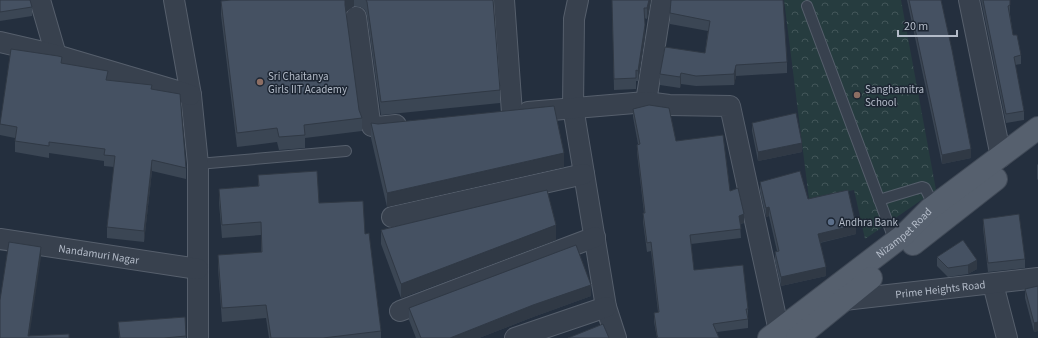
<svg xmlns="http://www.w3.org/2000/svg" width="1038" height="338" font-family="'Source Sans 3',sans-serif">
<defs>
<pattern id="park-crowns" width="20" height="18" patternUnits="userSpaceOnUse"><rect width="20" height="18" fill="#263c3f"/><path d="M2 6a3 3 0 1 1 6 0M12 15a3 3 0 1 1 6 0" fill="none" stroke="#435659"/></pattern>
</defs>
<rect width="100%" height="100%" fill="#242f3e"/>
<path fill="url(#park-crowns)" d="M784 0H901L936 190 865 239 854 190 809 199Z"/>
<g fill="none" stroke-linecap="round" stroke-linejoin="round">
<g stroke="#565f6c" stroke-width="12">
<path id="lane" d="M807 6 895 242
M198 164 346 151
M879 200 922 187 925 188 934 206"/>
</g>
<g stroke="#565f6c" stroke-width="22">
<g id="street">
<path d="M40 0 56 55"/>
<path d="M174 0 191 95 198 164V338"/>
<path d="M504 0 512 113"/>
<path d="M578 0 574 19 573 107 606 307 616 338"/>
<path d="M969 0 1001 157"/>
<path d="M356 17 370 122 372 126 377 127 396 125"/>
<path d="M0 42 56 55 191 95"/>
<path d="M646 102 662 0"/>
<path d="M528 112 646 102 669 105 730 106 779 331"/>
<path d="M392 217 584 174"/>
<path id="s1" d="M0 239 198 269"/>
<path d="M993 284 1007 338"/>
<path id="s2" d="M844 300 1038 278"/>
<path d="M400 311 595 237"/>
<path d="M515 338 606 307"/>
</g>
</g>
<g stroke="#414a57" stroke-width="24">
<g id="primary">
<path d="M913 244 996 179"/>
<path id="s3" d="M769 338 905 234 930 209 1038 128"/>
<path d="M797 338 871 278"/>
</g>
</g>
<use href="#lane" stroke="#38414e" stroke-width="10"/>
<use href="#street" stroke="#38414e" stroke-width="20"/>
<use href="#primary" stroke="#56606e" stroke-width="22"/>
</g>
<path fill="#3b4654" d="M0 0 32 7V16L0 21V28Z
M231 0H493L500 90V103L381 115 367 15 365 10 361 7 354 6 346 12 359 110 362 118V131L305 138V148L279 150 277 142 237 147 221 15V1Z
M612 0H651L647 19 644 18 645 36 638 81H636V89L614 90Z
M671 0 787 62V73L736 76 734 85 696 86 681 84 680 88 660 85V74L705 53 708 31 670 24V13Z
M907 0H941L971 158 942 164Z
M981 0H1010V14L1013 35 1021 55V64L1015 65 1024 111V120L1006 123Z
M62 64 108 80 152 89 186 168V179L152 171 144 242 107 238V227L114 167 104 166V161L49 153V158L15 152V138L0 135V124Z
M633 109 676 141 730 191 744 223 740 224 741 238 691 244 694 270 748 309V328L717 332 719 338H657L654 322V313L658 312 651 251 647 252 643 222V213H644L637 153V145L638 144 633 117Z
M371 123 564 167 387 207 371 138Z
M752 123 802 152 758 161 752 131Z
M1038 164V180L1037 179V165Z
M258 175 319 203 365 234 381 331V338H269L266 318 222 322 218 268V255L261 252V235L222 238 219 203V189L258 186Z
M760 182 808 199 856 234 820 243 826 276 781 286 775 261V252L777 251 769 216 766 217 760 191Z
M983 219 1025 259V268L988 272 983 228Z
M381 230 556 240 401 298 381 244Z
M963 240 977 269 968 274 948 277 937 266V257Z
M1038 286V331L1034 332 1025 298V289Z
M591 296 533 317 479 338H416L409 320V308Z
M185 317 186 338H119L118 322Z"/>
<path fill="#303945" d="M345 0H354V6L346 12 345 5Z
M649 0H651L647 19V8Z
M645 25V36L638 81V71Z
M736 65V76L734 85V74Z
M681 73V84L680 88V77Z
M802 143V152L758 161V152Z
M971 149V158L942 164V155Z
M564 153V167L387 207V193Z
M152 160V171L144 242V231Z
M769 207V216L766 217V208Z
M744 214V223L739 224V216Z
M556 225V240L401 298V284Z
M856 225V234L818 243V234Z
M41 247V257L29 338 28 336Z
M977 260V269L968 274V265Z
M826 267V276L781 286V277Z
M591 285V296L533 317 479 338H450L533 305Z
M1038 322V331L1034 332V323Z"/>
<path fill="#455162" stroke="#303945" d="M0 0H30L32 7 0 12Z
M231 0H345V5L359 110 362 118 304 125 305 135 279 137 277 128 237 133 221 1Z
M366 0H493L500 90 381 102 367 2Z
M612 0H649L647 8H644L645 25 638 71 636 70V78L614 79Z
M671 0H783L787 62 736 65 734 74 696 76 681 73 680 77 660 74 665 47 705 53 710 21 670 13Z
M909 0H941L952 50 971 149 942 155Z
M983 0H1010V5L1008 6 1013 35H1017L1021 55 1014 57 1024 111 1006 114Z
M11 49 58 56 62 57 61 63 108 71 106 80 152 85 151 89 180 94 186 168 152 160 144 231 107 227 115 156 104 155 105 149 49 142V146L15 141 17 127 0 124Z
M649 105 669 108 676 141 723 135 730 191 738 188 744 214 739 216 741 229 690 235 694 270 743 265 748 309H746L748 319 713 324 719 338H658L657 335 654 313 659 312 651 242 647 243 643 213H645L637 145 640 144 633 109Z
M554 106 564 153 387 193 371 123 378 124Z
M796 113 802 143 758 152 752 123Z
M317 171 319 203 363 201 365 234 369 233 381 331 323 338H271L266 305 222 308 218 255 262 252 261 222 222 225 219 189 259 186 258 175Z
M800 171 808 199 848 190 856 225 818 234 826 267 781 277 775 252 779 251 769 207 766 208 760 182Z
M547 190 556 225 401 284 381 230Z
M1019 214 1025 259 988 263 983 219Z
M963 240 977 260 968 265 948 268 937 257Z
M9 242 41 247 28 336 69 334V338H0V300Z
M576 245 591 285 533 305 450 338H421L409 308Z
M1038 286V322L1034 323 1025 289Z
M185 317 186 336 164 338H120L118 322Z
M603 324 609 338H568Z"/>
<g fill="#8d6e63" stroke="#1d2633" stroke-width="1.5">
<circle cx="260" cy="82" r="4"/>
<circle cx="857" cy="95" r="4"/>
</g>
<circle fill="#5c6f8a" stroke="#1d2633" stroke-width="1.5" cx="831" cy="222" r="4"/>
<g text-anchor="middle" stroke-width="3" stroke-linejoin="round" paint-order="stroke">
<g font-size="11" fill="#b4bcc9" stroke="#1d2633" text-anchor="start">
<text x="268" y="80">Sri Chaitanya<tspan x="268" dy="13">Girls IIT Academy</tspan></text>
<text x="865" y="93">Sanghamitra<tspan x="865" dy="13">School</tspan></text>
<text x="839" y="226">Andhra Bank</text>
</g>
<g font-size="11" fill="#b4bcc9" stroke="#1d2633">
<text dy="4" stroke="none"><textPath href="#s3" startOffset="171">Nizampet Road</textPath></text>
<text dy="4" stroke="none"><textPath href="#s1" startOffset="100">Nandamuri Nagar</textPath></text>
<text dy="4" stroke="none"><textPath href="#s2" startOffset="97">Prime Heights Road</textPath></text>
</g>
</g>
<path d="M898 30v6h59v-6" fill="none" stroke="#b4bcc9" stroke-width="2"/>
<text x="904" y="30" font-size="12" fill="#b4bcc9" stroke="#1d2633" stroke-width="3" paint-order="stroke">20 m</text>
</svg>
